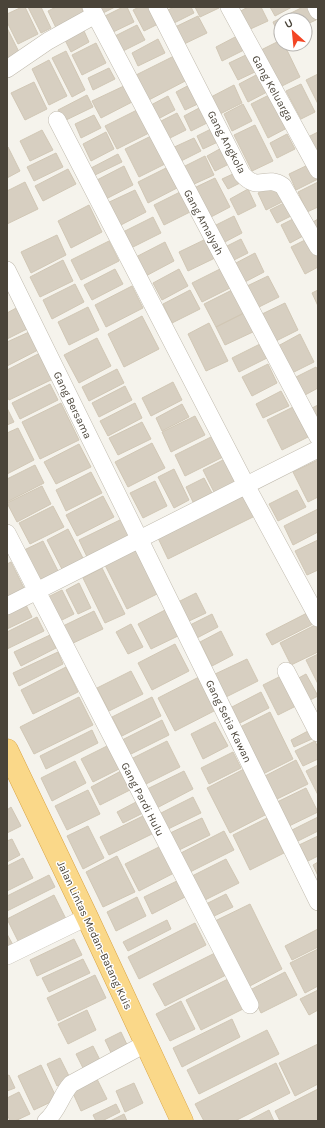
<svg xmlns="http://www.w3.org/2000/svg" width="325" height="1128" font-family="Karla,sans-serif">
<rect width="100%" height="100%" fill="#f5f3ec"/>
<path fill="#d7cfc1" stroke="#d1c7b5" d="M22 7H25L38 34 18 44 7 22V14Z
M28 7H41L51 28 41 33Z
M56 7H81L85 15 57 30 48 11Z
M95 7H115L99 15Z
M123 7H127L134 22 109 34 101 18Z
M139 7H152L160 23 144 31 133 10Z
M174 7H191L194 13 174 23 168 10Z
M195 7H218L219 8 200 17Z
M248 7H261L268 21 246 31 237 13Z
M270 7H292L275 16Z
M303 7H309L316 20 305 25V20H281L280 38 273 22Z
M198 16 207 33 182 45 173 28Z
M137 25 145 40 119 53 111 38Z
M7 28 19 52 7 59Z
M84 31 89 42 71 52 65 40Z
M237 36 244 50 222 61 216 47Z
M158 39 165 53 138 66 132 53Z
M281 40V44H284L300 77 280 87 261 50Z
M96 43 106 63 82 75 72 55Z
M66 51 85 90 72 97 52 58Z
M248 54 257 71 238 80 229 63Z
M176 55 189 79 145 102 132 77Z
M49 60 67 96 49 105 32 69Z
M109 68 115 79 93 90 88 78Z
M258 74 267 92 248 102 239 84Z
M318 74V104L306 80Z
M34 82 47 109 25 120 11 93Z
M193 83 202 102 185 110 176 92Z
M301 84 315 112 301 119 286 91Z
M126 85 134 101 101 118 92 101Z
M234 85 242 103 220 114 211 97Z
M271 94 287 128 268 138 251 104Z
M87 95 93 107 64 121 58 110Z
M168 96 175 110 158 119 151 105Z
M243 104 252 121 232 131 224 114Z
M201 107 209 122 191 131 184 116Z
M137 110 149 133 117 149 105 126Z
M177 113 186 130 166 140 157 123Z
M94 115 101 128 81 138 75 124Z
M255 125 273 161 252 171 234 135Z
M215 127 222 140 203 149 197 136Z
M42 130 53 150 30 161 20 141Z
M106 132 114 149 91 161 83 144Z
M318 132V162L306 138Z
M287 134 295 149 277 158 270 143Z
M153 135 167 163 139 177 125 149Z
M194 138 201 151 177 163 170 149Z
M225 146 233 162 215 171 207 156Z
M8 147 20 171 7 178V148Z
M56 153 63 167 34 181 27 167Z
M118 154 122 162 95 175 91 168Z
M205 156 214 175 192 185 183 167Z
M310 164 318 179 296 190 289 174Z
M124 166 133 185 104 200 95 181Z
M166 168 177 188 148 203 138 182Z
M68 169 76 184 43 201 35 186Z
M235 173 240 183 228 189 222 179Z
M215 178 230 207 209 218 194 188Z
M25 182 38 209 7 224V191Z
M318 182V207L307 212 298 192Z
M278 183 286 200 266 210 258 193Z
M248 189 256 206 238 215 230 199Z
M135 190 146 212 117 227 105 204Z
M182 191 192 211 164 225 154 205Z
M288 201 295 214 277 223 270 210Z
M89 205 102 232 71 248 58 221Z
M234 216 242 233 221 244 212 227Z
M153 217 161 233 131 248 123 232Z
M297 217 305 235 290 243 281 225Z
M318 219V231L313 222Z
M57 235 66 255 31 273 21 252Z
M309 238 318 256V267L305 274 291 247Z
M206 239 215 258 188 271 179 252Z
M241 239 248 253 230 262 223 248Z
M109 241 119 261 81 280 71 260Z
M165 242 174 261 142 278 132 259Z
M255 253 264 272 243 283 234 264Z
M63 260 73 281 40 297 30 277Z
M115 269 123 284 92 300 84 285Z
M179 269 188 286 162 300 153 283Z
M220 269 230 288 202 302 192 283Z
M268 276 279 297 255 309 245 287Z
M75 284 84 302 52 319 43 300Z
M132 286 143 308 106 327 95 305Z
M234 289 246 312 216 327 204 304Z
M190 290 200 309 172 323 163 304Z
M318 290V306L312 293Z
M285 303 298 330 274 342 260 315Z
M18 307 29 328 7 339V313Z
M88 307 99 330 69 345 58 322Z
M246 312 255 331 225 345 216 327Z
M142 316 159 349 124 367 108 334Z
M209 323 228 361 206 371 188 334Z
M29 332 38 350 7 366V342Z
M300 334 314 362 292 373 278 346Z
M97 338 111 366 79 383 64 355Z
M260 344 267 358 239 372 232 358Z
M40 353 53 379 9 400 7 396V370Z
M268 364 277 383 252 396 242 377Z
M316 367 318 371V388L305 395 296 377Z
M117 369 124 383 89 401 82 387Z
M173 382 182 400 151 416 142 398Z
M50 384 58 400 20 419 12 403Z
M125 386 132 400 99 417 92 403Z
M281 391 289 406 263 418 256 404Z
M61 403 79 440 40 459 22 422Z
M135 403 142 418 108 436 100 421Z
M182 404 189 417 162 431 156 418Z
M318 405V420L308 410Z
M293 407 308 437 282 450 267 420Z
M7 408 14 422 7 425Z
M195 416 205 435 171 452 162 432Z
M142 422 151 439 118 455 109 438Z
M18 428 34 460 7 474V433Z
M215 435 225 456 185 476 175 455Z
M152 443 165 468 128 487 115 462Z
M79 444 91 467 56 484 44 462Z
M227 458 238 481 214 492 203 470Z
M318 460V497L308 502 293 472Z
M35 465 44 483 7 502V479Z
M174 469 189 500 174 508 158 477Z
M91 472 102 493 66 511 56 490Z
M204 478 212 493 193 502 186 487Z
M155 481 167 506 143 518 130 493Z
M42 486 51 504 17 522 7 503Z
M297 490 306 507 278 521 269 504Z
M247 494 257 515 168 559 158 538Z
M103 496 114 517 77 536 66 515Z
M53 506 64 527 30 544 19 523Z
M318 509V532L293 545 284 526Z
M124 518 136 541 90 563 79 540Z
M68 529 85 562 64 573 47 540Z
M318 540V570L307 575 295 551Z
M43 541 60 575 40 585 22 551Z
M139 548 161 592 127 609 105 565Z
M11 562 24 588 7 597V564Z
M102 568 125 614 105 623 83 578Z
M79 583 91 608 78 614 66 590Z
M62 590 74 614 58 622 46 598Z
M196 593 206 613 187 622 178 602Z
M25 603 32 617 7 629V612Z
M167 609 180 635 151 649 138 624Z
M94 611 103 629 71 644 63 626Z
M309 612 315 623 272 645 266 634Z
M212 614 218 627 195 639 188 626Z
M37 617 44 631 7 649V632Z
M131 624 143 647 128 654 116 632Z
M317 624 318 652 291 665 280 643Z
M221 631 233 655 212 666 200 642Z
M50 635 56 648 21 666 14 652Z
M175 644 189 671 152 690 138 663Z
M58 652 63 664 19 686 13 673Z
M318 654V684L306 660Z
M247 659 258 681 224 698 213 675Z
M66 667 78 692 33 714 21 690Z
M131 671 143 694 109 711 97 688Z
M306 674 318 696 304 703 293 681Z
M283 675 298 705 278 715 263 685Z
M199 677 216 710 175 731 158 698Z
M261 692 269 708 238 724 230 708Z
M79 697 93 725 34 754 20 727Z
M152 697 161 716 122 736 112 717Z
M270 712 293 759 261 775 238 728Z
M162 720 169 735 129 755 122 740Z
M215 722 228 746 203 759 191 734Z
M92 730 98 743 46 769 40 756Z
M308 731 312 739 294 747 291 740Z
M167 741 180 767 142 786 129 760Z
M315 741 318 748V759L303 766 295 751Z
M111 744 123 767 93 782 81 759Z
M233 752 241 768 209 784 201 768Z
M296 760 308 784 275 800 263 777Z
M75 761 86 783 52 801 41 778Z
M318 765V795L306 771Z
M244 769 267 814 230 833 207 788Z
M121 771 130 790 100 805 91 787Z
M184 771 193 789 153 810 143 791Z
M306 788 318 812 287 827 275 803Z
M88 790 100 814 67 830 55 806Z
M193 797 201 813 164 831 157 815Z
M138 801 143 813 123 823 117 812Z
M11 807 21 826 7 833V810Z
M145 815 154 833 109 855 100 837Z
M318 817V831L296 842 290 831Z
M202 818 210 835 177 851 168 834Z
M267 818 284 853 250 870 233 835Z
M88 826 104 858 83 869 67 836Z
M224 831 234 850 186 874 177 855Z
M318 836V856L308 861 299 845Z
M12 839 20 855 7 862V841Z
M161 846 174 873 139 891 125 864Z
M117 856 135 892 103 907 86 872Z
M23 858 33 878 7 891V866Z
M226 859 239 883 205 900 192 876Z
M318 862V876L313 865Z
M49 875 55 887 7 911V896Z
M179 880 187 896 152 914 144 897Z
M226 894 233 907 210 918 204 905Z
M54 895 66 919 19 943 7 919Z
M137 897 146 916 116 931 107 912Z
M250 904 282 969 248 987 215 921Z
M167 920 171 929 128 951 123 942Z
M195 923 206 945 139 979 128 957Z
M318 929V947L292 960 285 946Z
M7 934 13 945 7 948Z
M74 939 82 955 37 976 30 960Z
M318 949V986L305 993 290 963Z
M217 952 228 974 165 1006 153 984Z
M83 959 90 973 49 992 42 978Z
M285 972 297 995 261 1013 250 990Z
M95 975 106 998 58 1021 47 998Z
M230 978 245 1008 201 1030 186 1000Z
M318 990V1010L309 1015 300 999Z
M181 1001 195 1029 170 1041 156 1014Z
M87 1010 96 1030 68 1044 58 1024Z
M232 1019 240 1037 182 1067 173 1048Z
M267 1030 279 1054 199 1094 187 1070Z
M121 1032 130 1051 114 1059 105 1040Z
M318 1044V1084L295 1096 279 1063Z
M93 1046 102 1064 85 1072 76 1054Z
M60 1058 71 1080 57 1086 47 1064Z
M276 1063 290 1093 235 1121H204L195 1104Z
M41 1065 57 1099 34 1110 18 1076Z
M9 1075 15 1088 7 1091V1076Z
M97 1079 107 1099 81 1111 72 1091Z
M134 1083 143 1103 125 1112 116 1091Z
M318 1089V1121H280L275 1111Z
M19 1092 30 1114 15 1121H10L7 1114V1098Z
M116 1104 120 1112 102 1121H96L93 1115Z
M269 1110 274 1121H248Z
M124 1114 127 1121H110Z"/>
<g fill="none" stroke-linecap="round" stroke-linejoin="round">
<g stroke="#c1bbae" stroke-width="18">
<path id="minor" d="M91 7 318 437
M157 7 242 174C259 193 265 174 283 186L318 247
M229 7 318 170
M316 7 318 11
M7 69 48 41 95 15
M57 120 246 485 318 618
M7 270 318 902
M7 533 250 1005
M7 606 318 449
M286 671 318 733
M7 956 87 917
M46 1121C58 1111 61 1095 71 1084L145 1044"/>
</g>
<g stroke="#d9a342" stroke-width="23">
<path id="trunk" d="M7 750 87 917 182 1121"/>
</g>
<use href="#minor" stroke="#fff" stroke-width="17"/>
<use href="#trunk" stroke="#fad889" stroke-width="22"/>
</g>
<g text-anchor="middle" stroke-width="3" stroke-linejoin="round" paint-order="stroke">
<g font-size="11" fill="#4a4439" stroke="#fff">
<text transform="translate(273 88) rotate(61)" y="4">Gang Keluarga</text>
<text transform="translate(227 142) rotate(62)" y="4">Gang Angkola</text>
<text transform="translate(204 222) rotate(62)" y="4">Gang Amalyah</text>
<text transform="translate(73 405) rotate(64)" y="4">Gang Bersama</text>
<text transform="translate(229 721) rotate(64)" y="4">Gang Setia Kawan</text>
<text transform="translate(143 799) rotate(63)" y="4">Gang Pardi Hulu</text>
<text transform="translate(95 935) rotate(65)" y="4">Jalan Lintas Medan–Batang Kuis</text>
</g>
</g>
<rect width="325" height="1128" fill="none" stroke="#4a4439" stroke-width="16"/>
<g transform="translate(293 32) rotate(333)"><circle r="19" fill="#ffffff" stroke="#b7b4b0"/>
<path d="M0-3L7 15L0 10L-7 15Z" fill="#f34625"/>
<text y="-6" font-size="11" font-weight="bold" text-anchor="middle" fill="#4a4439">U</text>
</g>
</svg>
